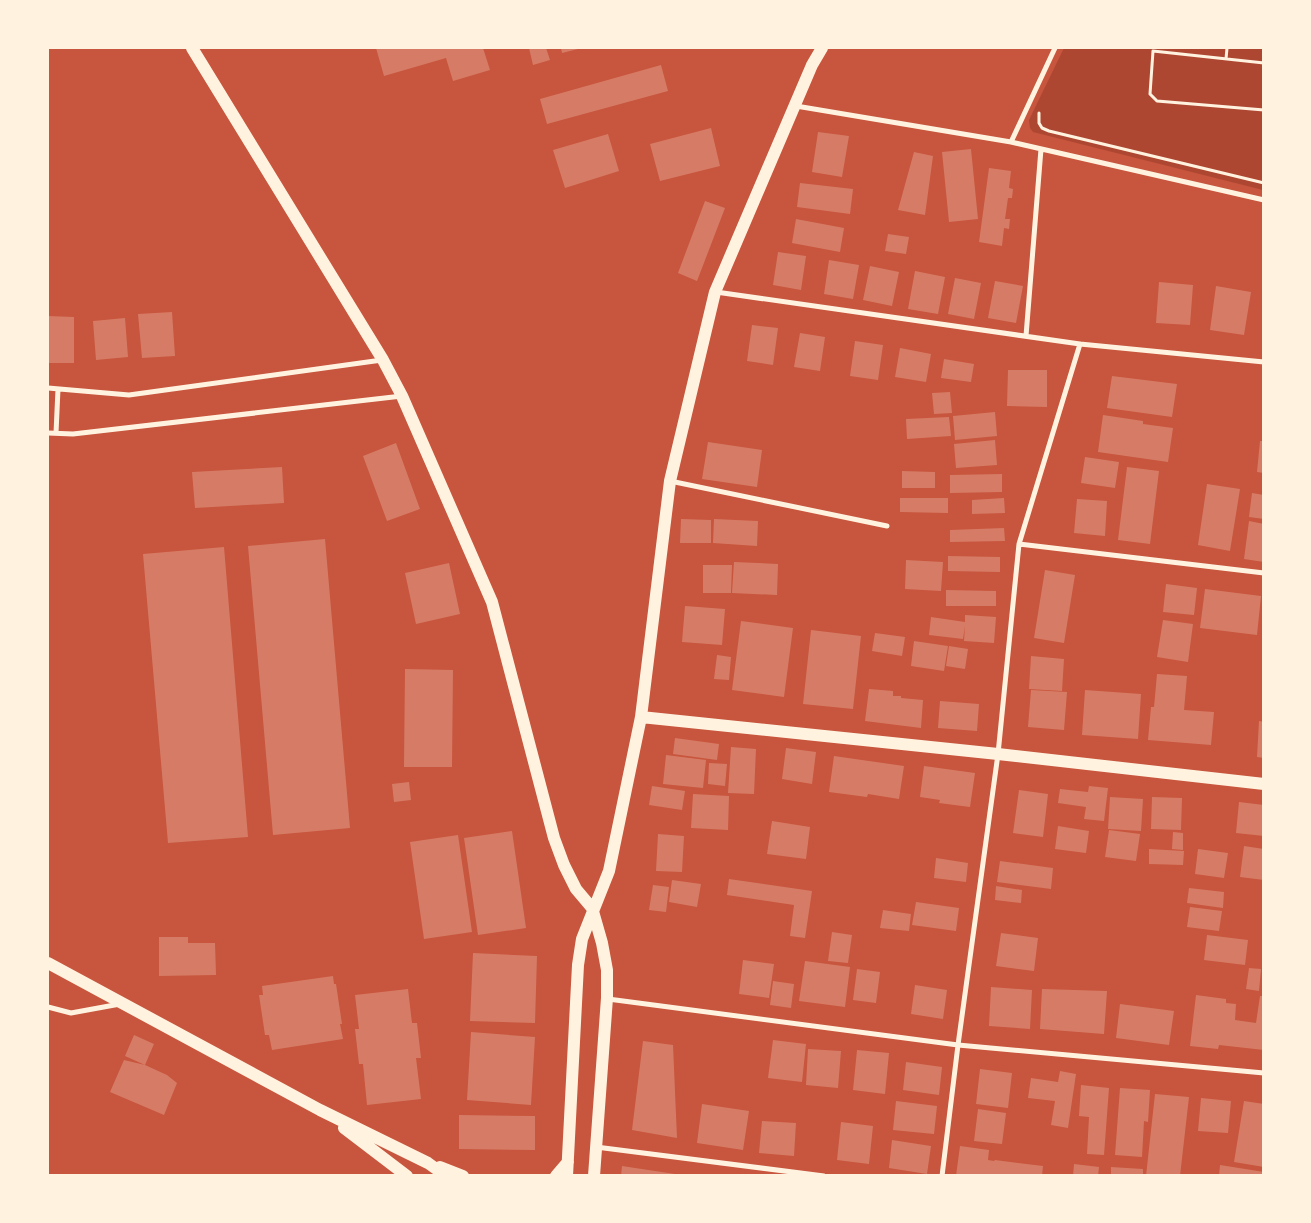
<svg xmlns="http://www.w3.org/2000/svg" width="1311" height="1223" font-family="Ubuntu,sans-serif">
<rect width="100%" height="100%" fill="#c8553d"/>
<path fill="#ae4732" d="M1064 48H1263V190L1033 132 1030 128 1029 120Z"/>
<path fill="#d67c66" d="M376 48H483L490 70 453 81 446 58 384 76Z
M529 48H546L550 60 533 65Z
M561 48H582L562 53Z
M661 65 668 91 547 124 540 99Z
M711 128 720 166 660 181 650 144Z
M818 132 849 136 842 177 812 172Z
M608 134 619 171 565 188 553 150Z
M971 149 978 219 949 222 942 152Z
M914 152 933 156 925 215 898 210Z
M989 168 1011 171 1009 188 1013 189 1012 198H1008L1005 219H1010L1009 229 1004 228 1002 246 979 242Z
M800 183 853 189 850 214 797 207Z
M705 201 725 208 697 281 678 273Z
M796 219 844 228 840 252 792 243Z
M888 234 909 237 906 254 885 251Z
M778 252 806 256 801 290 773 285Z
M829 260 859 265 853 299 824 294Z
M870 266 899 272 892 306 863 300Z
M915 271 945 277 938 314 908 309Z
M955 278 981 283 974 319 948 314Z
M995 281 1023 286 1016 323 988 318Z
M1159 282 1193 285 1190 325 1156 323Z
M1216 286 1251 292 1244 335 1210 330Z
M172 312 175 356 142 358 138 314Z
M48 316 74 317V363H48Z
M125 318 128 357 96 360 93 321Z
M752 325 778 328 773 365 747 361Z
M800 333 825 337 820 371 794 367Z
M855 341 883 345 878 380 850 376Z
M900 348 931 354 926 382 895 377Z
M944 359 974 364 971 382 941 378Z
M1008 370H1047V407L1007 406Z
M1112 376 1177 384 1172 417 1107 408Z
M950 392 952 413 934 414 932 393Z
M995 412 997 436 955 440 953 416Z
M1103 415 1143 421V424L1173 428 1168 462 1098 452Z
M949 417 951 436 907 439 906 419Z
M995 440 997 465 956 468 954 444Z
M1260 441H1264V473L1257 472Z
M708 442 762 450 757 487 702 479Z
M396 443 420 509 387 521 363 456Z
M1085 457 1119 462 1115 488 1081 483Z
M282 467 284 503 195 508 192 472Z
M1127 467 1159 471 1150 544 1118 540Z
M902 471 935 472V488H902Z
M1002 474V492L950 493V475Z
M1207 484 1240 489 1230 551 1198 545Z
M1252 493 1264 495V519L1249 517Z
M900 498H948V513L900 512Z
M1004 498 1005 513 972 514V500Z
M1077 499 1107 501 1105 536 1074 533Z
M681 519 711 520V543H680Z
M714 519 758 521 757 546 713 543Z
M1249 521 1264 524V562L1244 559Z
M1004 528 1005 541 950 542V530Z
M325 539 350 828 273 835 248 546Z
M224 547 248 837 168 843 143 554Z
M948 556 1000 557V572L948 571Z
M906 560 943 562 941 591 905 589Z
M734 562 778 564 777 595 732 593Z
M449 563 460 614 416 624 405 573Z
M703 565H732L731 593H703Z
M1045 570 1075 575 1064 643 1034 638Z
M1166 584 1197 588 1194 615 1163 612Z
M1205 589 1261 596 1257 635 1200 628Z
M946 590 996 591V606H946Z
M685 606 725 609 722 645 682 642Z
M965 615 996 617 994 643 964 641 965 626 963 639 929 635 931 617 965 622Z
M1163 620 1193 624 1188 662 1157 657Z
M741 621 793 628 784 697 732 690Z
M811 630 861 636 853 709 803 704Z
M875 633 905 637 902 656 872 651Z
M914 641 948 646 944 671 911 666Z
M949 646 968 649 965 669 946 666Z
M717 655 731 657 729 680 714 679Z
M1031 656 1064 659 1062 691 1029 689Z
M405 669 453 670 452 767H404Z
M1157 674 1187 676 1184 710 1214 712 1211 745 1148 740 1151 707H1154Z
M869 689 893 691V696H901V698L923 700 921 728 865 721Z
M1031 690 1067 692 1064 730 1028 727Z
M1085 690 1141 694 1138 739 1082 735Z
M940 701 979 704 977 731 938 728Z
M1259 721 1264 722V758L1257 757Z
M675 738 719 744 717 760 673 754Z
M731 747 756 749 754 794 728 793Z
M786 748 816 752 812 784 782 779Z
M666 755 706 760 703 788 663 784Z
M834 756 904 766 899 799 868 794 867 797 829 792Z
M709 763 727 764 725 786 708 784Z
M924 766 975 773 970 807 939 803 940 800 920 797Z
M409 782 411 800 394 802 392 784Z
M652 786 685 791 682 810 649 805Z
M1089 786 1108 788 1104 821 1084 819 1086 807 1058 803 1060 789 1088 792Z
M1019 790 1048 794 1043 837 1013 833Z
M693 794 729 796 728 830 691 828Z
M1110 797 1143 799 1141 831 1108 829Z
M1152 797 1182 798 1181 830 1151 829Z
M1239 802 1264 805V836L1236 833Z
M772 821 810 827 806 859 767 854Z
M1058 826 1089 831 1086 853 1055 849Z
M1109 830 1140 834 1136 861 1105 857Z
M512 831 526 928 478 935 464 838Z
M1173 832 1183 833V850L1172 849Z
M658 834 684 836 682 872 656 871Z
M458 835 472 932 424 939 410 842Z
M1244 846 1264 849V880L1240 877Z
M1149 849 1184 851 1183 865 1149 864Z
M1198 849 1228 853 1224 878 1195 874Z
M936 858 968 863 966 882 934 878Z
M1000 861 1053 868 1051 889 997 882Z
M729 879 812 891 805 938 790 936 794 905 727 895Z
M672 880 701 884 697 907 669 902Z
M653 885 669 887 666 912 649 910Z
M996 886 1022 890 1021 903 995 900Z
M1189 888 1224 892 1223 908 1187 903Z
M916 902 959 908 956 931 912 925Z
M1190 907 1222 911 1219 931 1187 927Z
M883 910 911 914 909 931 880 928Z
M832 932 852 935 848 963 828 961Z
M1001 933 1038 938 1034 971 996 966Z
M1207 935 1248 940 1245 965 1204 960Z
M159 937H188V943H215L216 975 159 976Z
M473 953 537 956 535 1023 470 1021Z
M743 960 774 964 769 998 739 994Z
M805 961 850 967 845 1007 799 1001Z
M1249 968 1261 969 1259 991 1246 989Z
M857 969 880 972 876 1003 853 1000Z
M333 976 334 984H336L342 1024H340L343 1039 272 1050 269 1035H265L259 995H263L262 986Z
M773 981 794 984 791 1008 770 1005Z
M915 985 947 990 943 1019 911 1014Z
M991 987 1032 990 1030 1029 989 1026Z
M408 989 412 1023H417L421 1058H416L421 1099 367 1105 363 1064H359L355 1029H359L355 995Z
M1042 989 1107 991 1104 1034 1040 1029Z
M1196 995 1226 999V1003L1236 1004 1235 1020 1256 1023 1260 996H1264V1050L1219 1045 1218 1049 1190 1046Z
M1120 1004 1174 1011 1169 1045 1116 1038Z
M471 1032 535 1037 531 1105 467 1100Z
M134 1035 154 1044 145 1065 167 1075 177 1083 164 1115 110 1092 124 1060 145 1065 125 1056Z
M773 1040 806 1044 802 1082 768 1078Z
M643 1041 673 1045 677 1138 632 1130Z
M808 1049 841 1051 838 1088 806 1085Z
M857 1050 889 1053 885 1094 853 1090Z
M906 1062 942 1067 939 1095 903 1090Z
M980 1069 1012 1073 1008 1108 976 1104Z
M1060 1071 1076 1074 1068 1128 1051 1125 1055 1101 1028 1098 1031 1078 1058 1082Z
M1081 1085 1109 1088 1104 1155 1087 1154 1089 1117 1079 1116Z
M1120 1088 1150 1090 1148 1122 1144 1121 1142 1157 1115 1155Z
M1155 1094 1189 1097 1180 1176H1146Z
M1201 1098 1231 1101 1228 1133 1198 1131Z
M896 1101 937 1106 934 1134 893 1130Z
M1244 1101 1264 1104V1167L1234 1162Z
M702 1104 749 1111 743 1150 697 1143Z
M978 1109 1006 1113 1002 1144 974 1141Z
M459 1115 535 1116V1150L459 1149Z
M762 1121 796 1123 794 1156 759 1153Z
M841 1122 873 1126 869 1164 837 1160Z
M892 1140 931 1146 927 1174 889 1168Z
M960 1146 989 1150 988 1160 994 1161 995 1160 1043 1166 1042 1176H956Z
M1074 1164 1099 1167 1098 1176H1073Z
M1220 1165 1264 1172V1176H1219Z
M622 1166 675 1174V1176H621Z
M1111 1167 1143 1169V1176H1111Z"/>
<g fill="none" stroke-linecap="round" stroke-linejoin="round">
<path stroke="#fff3e0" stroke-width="3" d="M1226 59 1227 48
M1264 63 1153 51 1150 94 1157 101 1264 110
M1039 113V123L1042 128 1049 131 1264 183"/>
<path stroke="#fff3e0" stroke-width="5" d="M796 106 1011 142 1264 200
M1011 142 1055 48
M716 292 1080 344 1264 362
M1026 336 1041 149
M48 388 129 395 382 360
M48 433 73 434 402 396
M56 433 58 389
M670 481 887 526
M1019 544 1264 573
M608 999 958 1045 1264 1073
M48 1007 71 1013 120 1004
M596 1147 824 1176
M942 1176 958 1045 998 754 1019 544 1080 344"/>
<path stroke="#fff3e0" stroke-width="12" d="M192 48 383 360 402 396 492 602 554 838 564 865 576 889 592 908 602 943 607 970V998L594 1176
M641 717 998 754 1264 784
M48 963 320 1110 428 1163 446 1176
M344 1128 407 1176
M440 1167 463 1176
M556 1176 568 1162
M567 1176 578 965 582 939 609 871 641 717 670 481 715 292 812 65 822 48"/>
</g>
<rect width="1311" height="1223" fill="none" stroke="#fff3e0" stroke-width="98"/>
</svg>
